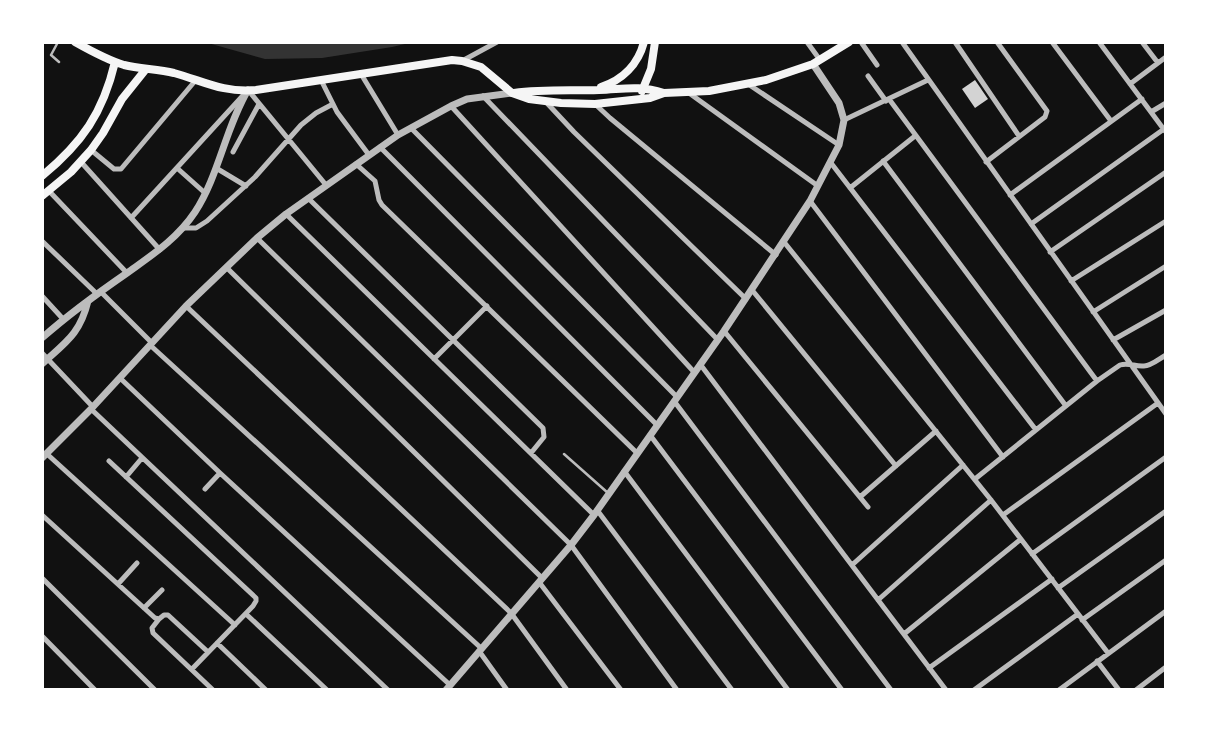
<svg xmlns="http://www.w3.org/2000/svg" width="1208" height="732" font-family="Rubik,sans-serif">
<rect width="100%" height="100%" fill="#111"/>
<path fill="#333" d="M208 43V42L409 43 392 47 322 58 265 59Z"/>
<path fill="#d3d3d3" d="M975 80 988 99 975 108 962 89Z"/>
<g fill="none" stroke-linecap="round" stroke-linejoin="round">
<path stroke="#bcbcbc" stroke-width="2.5" d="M58 42 51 55 59 62
M564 454 608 493"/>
<path stroke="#bcbcbc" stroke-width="5" d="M807 42 820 60
M861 42 877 65
M902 42 1166 414
M955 42 1019 136
M1052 42 1111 121
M1099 42 1165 131
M1142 42 1158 63
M462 61 497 42
M361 74 398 135
M868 76 886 101
M321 80 337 112 369 155
M748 84 839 145
M1130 84 1166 57
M689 93 818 186
M483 96 718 340
M889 99 1097 381
M546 102 574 132 746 299
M595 104 610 118 776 255
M451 106 694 372
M1151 112 1166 103
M844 120 928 80
M411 128 677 397
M380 147 657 425
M91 150 114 169H121L195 81
M233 152 259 104
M883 161 1066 406
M81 162 160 250
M986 162 1045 117 1047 111 997 42
M831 163 1036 430
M356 164 375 181 379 200 382 205 637 453
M177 168 205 193
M216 168 246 186
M850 188 915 136
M49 191 127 273
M1010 195 1142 99
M308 198 543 428 544 437 531 453
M810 201 1003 457
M286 214 594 515
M131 218 248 90 326 185
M1031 224 1164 129
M183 228H196L207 221 255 177 301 125 316 113 333 104
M257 238 571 545 677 690
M42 241 97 294
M784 242 991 500 1108 653
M1050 252 1166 172
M226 267 542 578
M1071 281 1166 221
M752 290 896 466
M101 292 152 343
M42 296 64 320
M186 306 511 613 567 690
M1093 312 1166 266
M724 331 868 507
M1113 340 1166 310
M150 345 481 648
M42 353 93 407
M434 359 487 306
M700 364 946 690
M120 378 220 473 450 685
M674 401 891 690
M91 409 388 690
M650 435 842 690
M47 454 235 625
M109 461 256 598V601L253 606 192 669
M624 471 788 690
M126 477 142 458
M975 479 1097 381 1120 365C1129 362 1135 367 1144 366 1151 366 1159 359 1166 355
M205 489 220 473
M860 497 936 431
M597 510 732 690
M42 515 155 618 159 619 164 615H168L208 652
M1003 515 1158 403
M1032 554 1166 457
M852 565 963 465
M42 578 155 690
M539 582 621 690
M118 584 137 563
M1058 588 1166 511
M878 600 991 500
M144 608 162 590
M246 614 327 690
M159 619 152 628 153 633 213 690
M1082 620 1166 560
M904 634 1021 539
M42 636 95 690
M217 643 266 690
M479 651 507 690
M1097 661 1119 690
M929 668 1052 579
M974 690 1078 614
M1059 690 1166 611
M1136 690 1166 667"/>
<path stroke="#bcbcbc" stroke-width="7" d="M42 338C69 314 98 293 127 273 152 255 177 239 195 212 219 175 225 129 248 90
M42 364C66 342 80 334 88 301
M42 458 91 409 186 306 257 238 286 214 398 135 451 106 467 99 512 93
M446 690 571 545 594 515 724 331 810 201 839 145 844 120 839 103 813 64"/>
<path stroke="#f5f5f5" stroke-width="8" d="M75 42C91 51 107 60 124 65 140 69 158 69 174 73 203 81 223 93 256 90L452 60 462 61 481 67 512 93 529 99 561 103 595 104 650 98 664 93 709 91 766 80 813 64 849 42
M601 87C622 80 638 65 644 42
M642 91 651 69 655 42
M514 93C543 89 570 91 599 90 625 89 638 85 664 93
M42 176C82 143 103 113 115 62
M42 196 71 172 91 150 103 133 122 99 146 69"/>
</g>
<rect width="1208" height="732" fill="none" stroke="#ffffff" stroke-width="88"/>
</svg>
